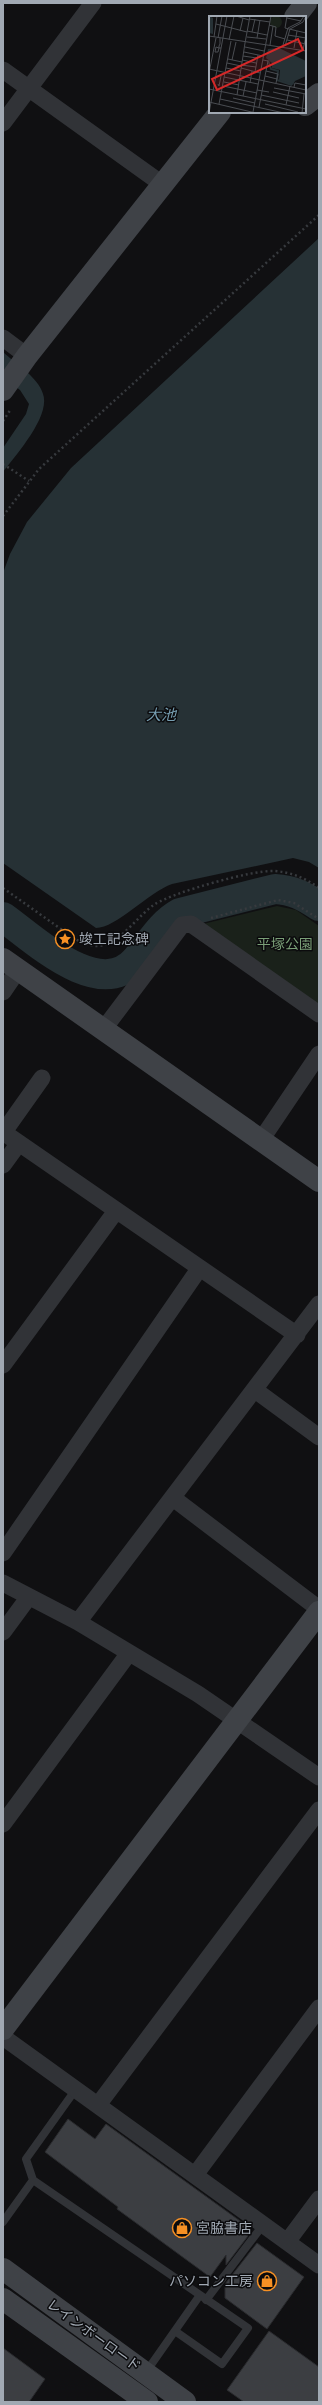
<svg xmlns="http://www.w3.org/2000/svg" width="322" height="2405" font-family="'Fira Sans','Noto Sans JP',sans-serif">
<rect width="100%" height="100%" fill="#101012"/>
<path fill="#1a211a" d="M277 906 296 910 319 926V1010L199 925Z"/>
<path fill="#263135" d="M319 238V868L309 862 293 858 172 884C149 892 116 928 96 928L3 863V573L10 554 27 522 71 468Z
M3 352C16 364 38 377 43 394 51 416 15 456 3 472V448L26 414 29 404 20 390 3 377Z"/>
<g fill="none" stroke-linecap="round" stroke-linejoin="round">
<path stroke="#263135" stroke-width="30" d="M3 917C34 939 98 1001 135 961 150 944 160 924 180 913L275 889C293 890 304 896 319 906"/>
</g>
<path fill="#3c3e42" stroke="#2a2b2e" d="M68 2119 95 2139 106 2124 247 2226 243 2232 248 2236 226 2265V2255L210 2277 117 2209 118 2207 45 2152Z
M257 2243 304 2277 267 2329 225 2298V2284Z
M269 2331 319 2367V2402H244L227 2390Z
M3 2348 45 2379 29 2402H3Z"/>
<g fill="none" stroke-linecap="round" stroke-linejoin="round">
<path stroke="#373a3e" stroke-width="2.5" stroke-dasharray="2 3" stroke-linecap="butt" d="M3 421 11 409
M3 464 29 481
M3 516 39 469 319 215
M3 888 75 939C87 945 96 949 109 943 125 936 140 914 155 904 175 892 251 870 274 871 291 872 305 878 319 888
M211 918 278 900 294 903 319 919"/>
<path stroke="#313337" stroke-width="8" d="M33 2180 248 2328 222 2364 175 2331
M3 2222 33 2180 26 2159 76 2089
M206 2300 263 2225
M146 2372 200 2295"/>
<path stroke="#313337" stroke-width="17" d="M3 70 162 184
M3 123 93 3
M3 338 27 356
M3 992 18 970
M103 1030 182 925 191 924 319 1014
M3 1132 297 1335
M3 1133 42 1078
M261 1140 319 1054
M3 1165 19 1143
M3 1365 116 1211
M255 1390 319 1437
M173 1498 319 1609
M3 1553 199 1269
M3 1583 78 1622 198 1694 319 1777
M78 1622 319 1304
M3 1632 28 1598
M3 1824 129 1653
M3 2037 319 2265
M98 2105 319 1810
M195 2175 319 2008
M287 2242 319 2199"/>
<path stroke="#3f4247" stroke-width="22" d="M295 17 306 3
M305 105 319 94
M3 390 27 356 220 112
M3 959 319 1181
M3 2029 319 1612
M3 2269 185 2402
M3 2299 147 2402"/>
</g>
<defs>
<g id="sight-ring" transform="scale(1)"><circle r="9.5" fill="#0b0b0d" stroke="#f69024" stroke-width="1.5"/><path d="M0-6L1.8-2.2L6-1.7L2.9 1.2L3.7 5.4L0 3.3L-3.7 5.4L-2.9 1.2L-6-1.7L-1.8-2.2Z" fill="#f69024"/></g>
<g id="shop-ring" transform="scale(1)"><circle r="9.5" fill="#0b0b0d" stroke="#f69024" stroke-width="1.5"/><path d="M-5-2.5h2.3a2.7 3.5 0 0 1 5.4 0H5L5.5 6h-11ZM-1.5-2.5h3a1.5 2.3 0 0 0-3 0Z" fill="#f69024"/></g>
</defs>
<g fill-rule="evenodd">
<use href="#sight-ring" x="65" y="939"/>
<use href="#shop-ring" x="182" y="2228"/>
<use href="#shop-ring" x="267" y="2281"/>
</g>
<g text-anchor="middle" stroke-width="3" stroke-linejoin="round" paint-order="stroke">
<g font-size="14" fill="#a1a9b3" stroke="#0b0b0d" text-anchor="start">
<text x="79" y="944">竣工記念碑</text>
<text x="196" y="2233">宮脇書店</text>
<text x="253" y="2286" text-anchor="end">パソコン工房</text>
</g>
<g font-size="14" fill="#7a9f77" stroke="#0b0b0d">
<text x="285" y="949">平塚公園</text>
</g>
<g font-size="14" fill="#a1a9b3" stroke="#0b0b0d">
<text transform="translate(94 2335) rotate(36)" y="5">レインボーロード</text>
</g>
<g font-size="15" font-style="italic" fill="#769db0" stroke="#0b0b0d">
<text x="161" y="720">大池</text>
</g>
</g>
<g transform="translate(209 16)">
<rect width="97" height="97" fill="#101012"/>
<path d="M61 6a6 6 0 1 1 12 0a6 6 0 1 1-12 0Z" fill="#1a211a"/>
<path d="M0 0 4 2V18L0 17ZM70 32 97 45V60L86 65 84 69 70 64 71 54 63 52V47L57 42 59 33Z" fill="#263135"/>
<path fill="none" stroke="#263135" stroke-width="2" d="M59 44 62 53 69 55 68 64 83 69"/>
<path fill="none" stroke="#4a4d52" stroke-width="1" d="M27 0 40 4M78 0 76 12 97 17M78 2 92 5M40 3 61 6M7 8 38 16M60 9 67 11 66 20 76 23M31 15 34 2M38 15 58 19M43 16 46 3M79 19 97 22M0 20 97 35M5 21 8 0M38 21 57 23M9 22 13 0M11 22V28L10 30V32L9 36H6L7 31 10 32H12M48 22 51 4M20 24 25 0M78 24 97 28M36 27 41 0M61 29 64 10M74 29 79 12 91 6 95 0M76 30 81 13 94 6 97 0M36 31 55 35M85 32 88 15M94 34 97 20M35 36 54 40M34 40 48 42M19 43 33 46M23 44 27 26M33 44 47 47M54 44 59 45 55 65M18 47 32 50M32 49 47 51M17 52 32 55M32 52 51 57M0 53 97 74M57 55 69 58 67 67M46 56 49 39M0 57 7 22M56 60 68 63M15 61 49 68M15 66 30 69M41 67 43 55M9 68 10 70 12 60M14 70 48 77M85 71 86 67 97 69M65 72 97 78M0 73 97 93M48 74 60 76M64 76 90 82M28 79 36 27M52 79 90 87M34 80 37 66M24 82 46 87M11 83 75 97M0 86 47 97M10 88 22 25M56 88 89 96M77 89 81 70M50 91 55 65M44 96 62 0M0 97 18 0M93 97 95 78"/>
<path fill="#d62828" fill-opacity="0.15" stroke="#d62828" stroke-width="2" d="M89 23 94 34 8 74 3 63Z"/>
<rect width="97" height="97" fill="none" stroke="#a1a9b3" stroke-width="2"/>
</g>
<rect width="322" height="2405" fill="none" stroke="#a1a9b3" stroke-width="8"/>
</svg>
